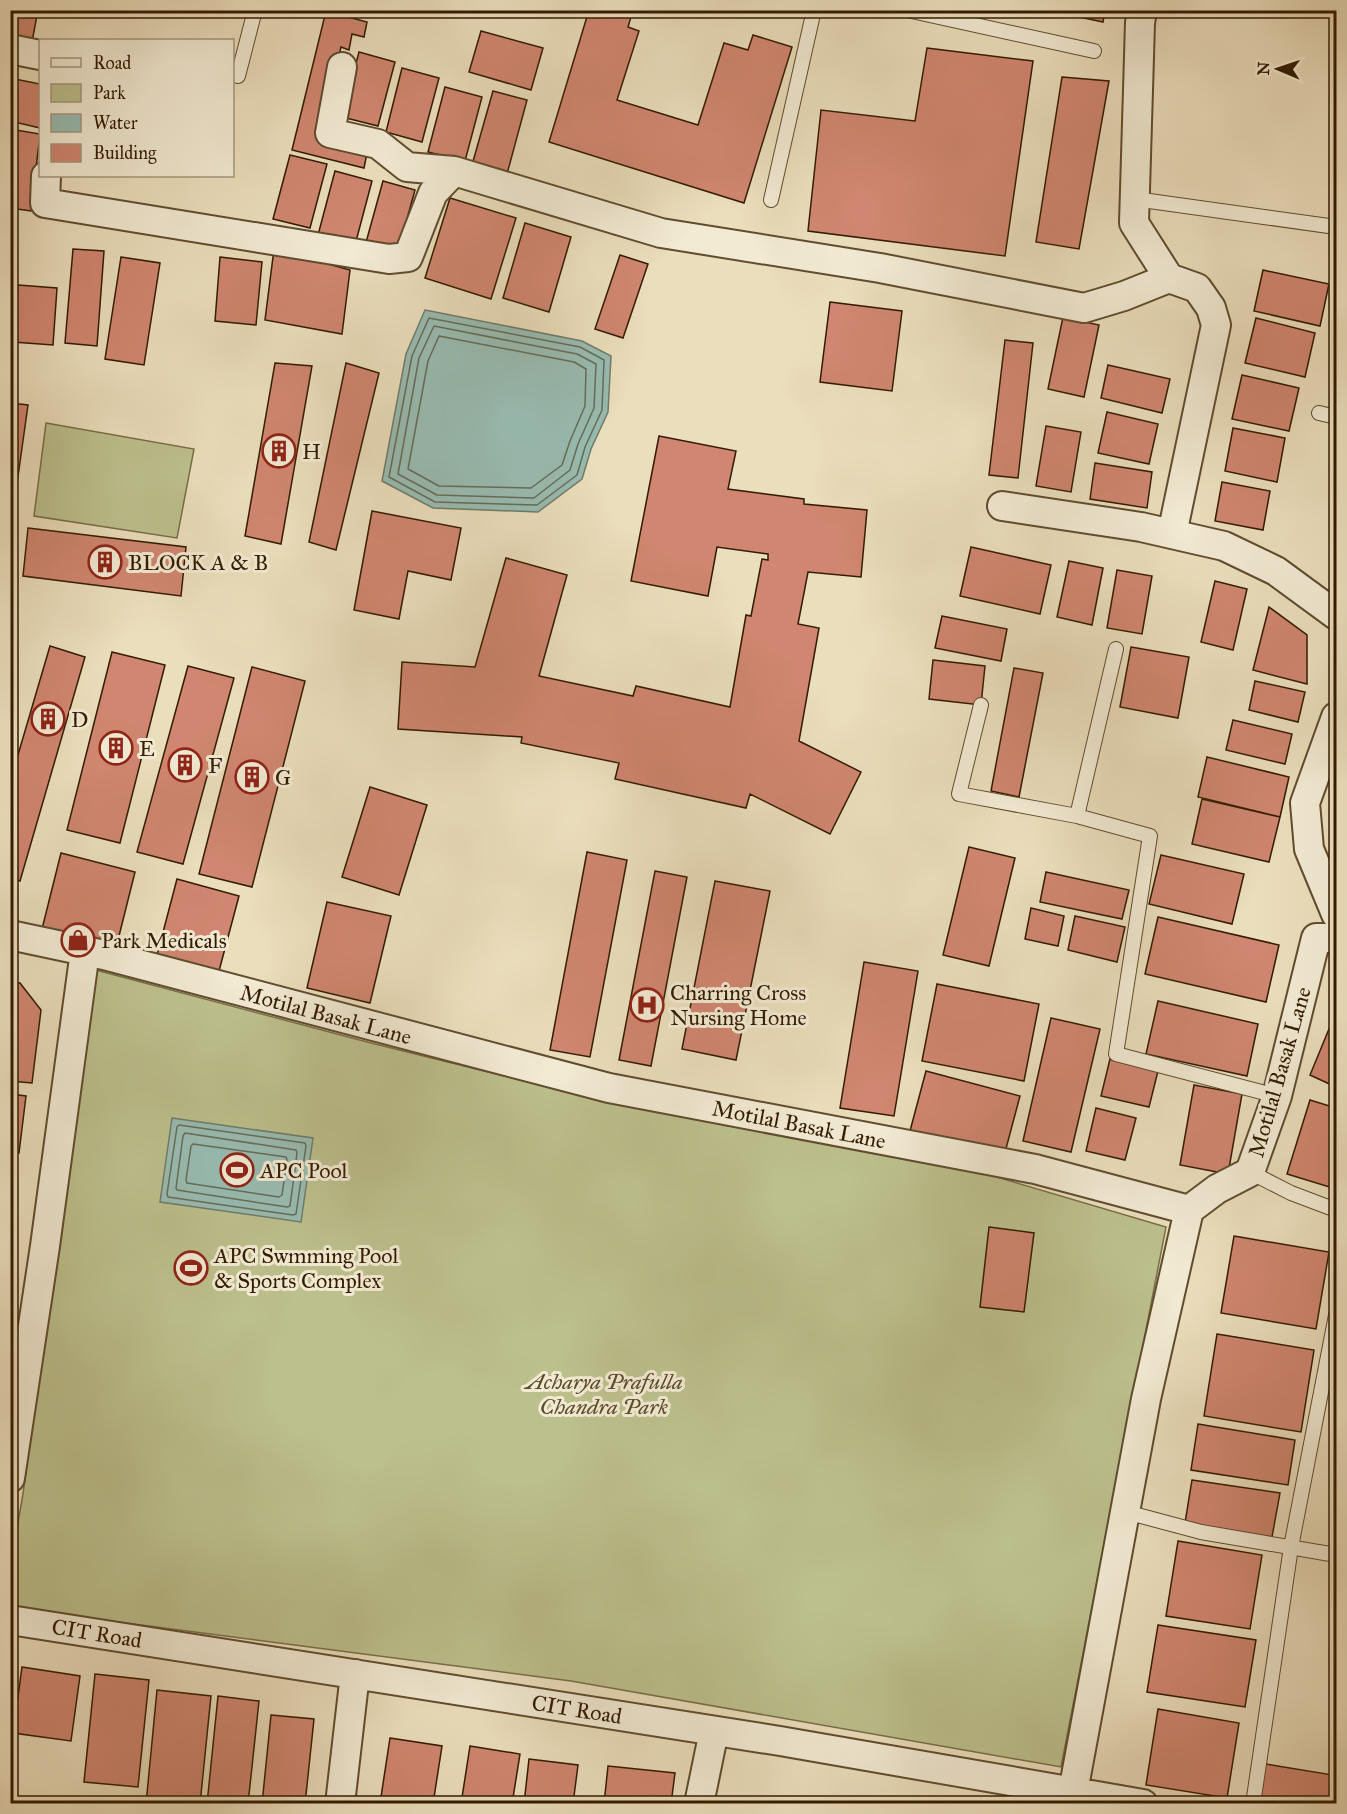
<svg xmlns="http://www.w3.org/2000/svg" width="1347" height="1814" font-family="'IM FELL Great Primer',serif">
<rect width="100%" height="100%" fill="#ebdebc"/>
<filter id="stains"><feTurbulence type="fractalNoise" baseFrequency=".00333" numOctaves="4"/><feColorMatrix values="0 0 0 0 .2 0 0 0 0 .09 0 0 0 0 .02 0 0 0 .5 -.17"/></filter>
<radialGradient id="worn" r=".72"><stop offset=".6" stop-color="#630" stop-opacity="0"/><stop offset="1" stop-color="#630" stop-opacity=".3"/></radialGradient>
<path fill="#bcc08d" stroke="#776e46" stroke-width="1.5" d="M46 423 194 449 177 538 34 516Z
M92 969 371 1043 601 1100 956 1165 1166 1227 1061 1767 571 1681 11 1608V1562L23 1494Z"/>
<path fill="#98bcb2" stroke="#6f7c6b" stroke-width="1.5" d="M425 310 582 341 611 356 608 412 591 449 582 479 538 512 433 508 382 481 406 354Z
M172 1118 313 1138 301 1222 160 1202Z"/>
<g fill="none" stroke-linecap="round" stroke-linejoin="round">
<path stroke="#656c59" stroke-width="1.5" d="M429 318 580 347 604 360 602 410 585 447 577 475 537 505 435 502 389 477 412 356Z
M434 326 577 354 596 364 594 408 578 444 570 470 534 498 437 495 398 474 419 358Z
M439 336 574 362 586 369 585 406 570 441 562 465 531 488 439 486 408 469 428 361Z
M179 1125 305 1143 306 1146 296 1214 293 1215 168 1197 167 1194 177 1127Z
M185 1133 296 1150 297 1153 290 1206 287 1207 177 1190 176 1188 183 1136Z
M193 1144 286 1157 287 1160 282 1195 279 1197 187 1183 186 1180 191 1146Z"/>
</g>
<path fill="#d08670" stroke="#321b00" stroke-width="1.5" d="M10 10H38L32 42 10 37Z
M589 10H633L628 27 639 31 617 100 698 125 724 43 748 50 753 35 792 47 744 203 549 142Z
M1065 10H1105L1103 22 1065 14Z
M326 11 367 22 364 37 352 34 349 50 341 47 318 141 367 153 364 168 292 150Z
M481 31 543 48 531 90 469 72Z
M927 48 1033 61 1005 256 808 231 821 110 915 121Z
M359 52 395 62 378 126 342 117Z
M402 68 439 78 422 142 386 132Z
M1062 77 1109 81 1079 249 1036 242Z
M10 78 40 84V128L10 121Z
M445 87 482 97 465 161 428 152Z
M493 91 527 100 507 174 472 165Z
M10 129 40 134 31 211 10 208Z
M290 155 327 164 310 228 273 219Z
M335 171 372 181 355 245 318 235Z
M383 181 415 190 397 255 365 246Z
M450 198 516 218 491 299 425 278Z
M525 223 571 237 549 312 503 298Z
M73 249 104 251 97 346 65 343Z
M274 249 350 270 342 334 265 320Z
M620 255 648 264 623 338 595 329Z
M121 257 160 263 144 365 105 359Z
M220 257 262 262 256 325 215 321Z
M1263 270 1329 284 1320 326 1254 311Z
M18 285 57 288 53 345 13 342Z
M830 302 902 311 892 391 820 382Z
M1063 317 1099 325 1084 397 1048 389Z
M1256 318 1315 333 1305 377 1245 363Z
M1005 340 1033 343 1018 478 989 475Z
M275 363 312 366 281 544 245 536Z
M346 363 379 373 336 550 309 542Z
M1108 365 1170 379 1162 413 1101 398Z
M1242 375 1299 388 1289 431 1232 419Z
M10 403 28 405 14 505 10 504Z
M1107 412 1158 424 1149 464 1098 453Z
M1046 426 1081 432 1071 492 1036 486Z
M1233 428 1285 438 1277 482 1225 471Z
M659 436 736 451 728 489 804 499V504L867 510 861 577 808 572 798 624 819 628 799 741 861 772 830 834 750 794 746 808 615 779 619 763 521 743 522 737 398 729 402 662 475 667 506 558 567 575 539 676 633 696 636 686 730 707 746 615 751 616 762 559 768 560V554L717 547 708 596 631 581Z
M1095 463 1152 472 1147 508 1090 499Z
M1222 482 1270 491 1263 530 1215 521Z
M372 511 461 528 451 580 408 571 399 619 354 610Z
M10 525 14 526 10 548Z
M28 528 186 547 181 596 23 576Z
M971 547 1051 565 1040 614 960 596Z
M1069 561 1103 568 1092 625 1057 617Z
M1117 570 1152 576 1142 634 1107 628Z
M1215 581 1247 589 1233 650 1201 642Z
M1269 607 1307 635V684L1253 670Z
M942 616 1007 629 1001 661 935 648Z
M50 646 85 657 20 881 10 878V782Z
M1131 647 1189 657 1178 718 1120 707Z
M112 652 165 665 120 843 67 830Z
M933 660 985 666 981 705 929 699Z
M188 666 234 678 183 864 137 852Z
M252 667 305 681 252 887 199 874Z
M1014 668 1043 673 1019 797 991 791Z
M1255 681 1305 692 1298 722 1249 710Z
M1233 720 1292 734 1285 764 1226 750Z
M1207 757 1289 777 1280 817 1198 797Z
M370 787 427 805 399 895 342 877Z
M1202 799 1280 817 1269 862 1192 844Z
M1336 842V885L1331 884Z
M969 847 1015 858 989 966 943 955Z
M587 852 627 860 590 1057 550 1050Z
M61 853 135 872 116 948 42 929Z
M1161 855 1244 874 1232 924 1149 904Z
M655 871 687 877 651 1066 619 1060Z
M1046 872 1129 890 1122 919 1040 902Z
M177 879 239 896 219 971 157 955Z
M715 881 770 891 736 1060 682 1049Z
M327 902 391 916 370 1003 307 988Z
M1031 908 1064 916 1058 946 1025 939Z
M1075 916 1125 927 1117 962 1068 950Z
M1158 917 1279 945 1266 1002 1145 974Z
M864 962 918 971 894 1116 840 1108Z
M10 982 20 983 41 1010 32 1083 10 1081Z
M937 984 1039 1004 1024 1081 922 1061Z
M1158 1001 1258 1024 1247 1076 1146 1054Z
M1336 1012V1087L1310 1075Z
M1051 1018 1100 1029 1071 1152 1023 1141Z
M1110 1059 1158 1071 1149 1107 1101 1096Z
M926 1071 1020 1096 1004 1156 910 1131Z
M1194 1085 1242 1094 1228 1174 1180 1165Z
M10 1094 26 1096 19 1153 10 1152Z
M1310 1100 1336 1108V1189L1287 1174Z
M1096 1108 1136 1118 1125 1160 1086 1151Z
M10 1163 15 1164 10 1194Z
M989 1227 1034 1233 1024 1312 980 1307Z
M1234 1236 1329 1252 1316 1329 1221 1313Z
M1217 1334 1314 1350 1301 1432 1204 1416Z
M1198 1424 1295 1440 1288 1485 1191 1470Z
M1192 1480 1280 1493 1272 1537 1185 1523Z
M1178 1541 1262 1555 1250 1629 1166 1616Z
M1158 1625 1256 1640 1245 1707 1147 1692Z
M22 1667 80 1676 71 1741 13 1733Z
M95 1674 149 1680 138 1787 84 1782Z
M157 1690 211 1696 200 1804H146Z
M218 1696 259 1701 248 1804H207Z
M1158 1709 1239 1723 1227 1798 1146 1785Z
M271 1715 314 1719 305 1804H262Z
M390 1738 442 1746 433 1804 381 1797Z
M470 1746 520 1754 512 1804H461Z
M529 1759 578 1765 573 1804H524Z
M1260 1763 1333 1775 1328 1804H1253Z
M608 1766 675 1773 671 1804H604Z
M814 1798 858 1802V1804H814Z
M734 1799 777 1804H734Z"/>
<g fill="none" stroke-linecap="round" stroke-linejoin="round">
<g stroke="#604c2f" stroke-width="16">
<path id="lane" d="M907 10 1094 51
M238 76 255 10
M1135 199 1336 227
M771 200 814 10
M1319 413 1336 417
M981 705 959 794 1077 816 1150 836 1116 1054 1277 1096
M1077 816 1116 649
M1250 1172 1291 1193 1336 1210
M1126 1512 1201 1532 1336 1555
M1253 1804 1291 1547 1336 1315"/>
</g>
<g stroke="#604c2f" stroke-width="32">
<path id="street" d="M1142 10 1140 23 1134 223 1169 278 1197 288 1211 308 1216 325 1172 534
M10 49 40 55
M342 67 330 133 378 144 407 167 454 171
M46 176 45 203 389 259 408 257 433 193 454 171 661 233 880 268 1084 308 1124 296 1169 278
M1002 506 1141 527 1224 546 1276 571 1336 615
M1336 717 1305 803 1309 849 1336 914
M10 935 104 955 609 1088 1035 1169 1189 1210 1217 1189 1250 1172 1277 1096 1316 938H1336
M10 1478 45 1246 85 951
M10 1620 780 1741 1143 1804
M340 1804 355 1674
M699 1804 714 1731
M1075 1804 1073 1792 1146 1399 1189 1210"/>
</g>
<use href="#lane" stroke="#f2ead3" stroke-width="14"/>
<use href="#street" stroke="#f2ead3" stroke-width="28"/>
</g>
<defs>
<g id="building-ring" transform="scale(1.725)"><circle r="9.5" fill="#f2ead3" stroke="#8f2418" stroke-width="1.5"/><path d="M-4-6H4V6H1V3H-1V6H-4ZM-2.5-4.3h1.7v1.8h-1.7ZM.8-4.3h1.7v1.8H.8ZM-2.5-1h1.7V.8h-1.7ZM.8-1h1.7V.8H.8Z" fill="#8f2418"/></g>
<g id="shop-ring" transform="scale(1.725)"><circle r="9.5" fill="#f2ead3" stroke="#8f2418" stroke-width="1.5"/><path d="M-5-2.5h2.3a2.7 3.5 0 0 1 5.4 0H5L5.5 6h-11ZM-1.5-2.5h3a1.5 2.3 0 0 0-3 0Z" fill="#8f2418"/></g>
<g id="hospital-ring" transform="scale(1.725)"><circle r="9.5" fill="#f2ead3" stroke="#8f2418" stroke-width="1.5"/><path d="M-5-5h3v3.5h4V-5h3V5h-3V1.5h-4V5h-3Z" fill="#8f2418"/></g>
<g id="stadium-ring" transform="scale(1.725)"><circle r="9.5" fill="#f2ead3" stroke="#8f2418" stroke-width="1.5"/><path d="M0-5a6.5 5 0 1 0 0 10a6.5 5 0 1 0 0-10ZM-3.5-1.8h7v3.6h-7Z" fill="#8f2418"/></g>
</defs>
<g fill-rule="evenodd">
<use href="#building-ring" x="279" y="451"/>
<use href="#building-ring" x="105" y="562"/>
<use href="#building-ring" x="48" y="719"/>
<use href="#building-ring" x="116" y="748"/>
<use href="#building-ring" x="185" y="765"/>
<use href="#building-ring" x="252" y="777"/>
<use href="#shop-ring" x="78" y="940"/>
<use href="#hospital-ring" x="647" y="1005"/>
<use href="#stadium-ring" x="237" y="1170"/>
<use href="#stadium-ring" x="191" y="1268"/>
</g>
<g text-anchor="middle" stroke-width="6" stroke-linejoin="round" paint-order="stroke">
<g font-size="22" fill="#321b00" stroke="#f2ead3" text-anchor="start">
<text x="302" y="459">H</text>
<text x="128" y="570">BLOCK A &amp; B</text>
<text x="71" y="727">D</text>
<text x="139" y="756">E</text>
<text x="208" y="773">F</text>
<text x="275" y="785">G</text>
<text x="101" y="948">Park Medicals</text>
<text x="670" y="1000">Charring Cross<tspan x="670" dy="25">Nursing Home</tspan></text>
<text x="260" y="1178">APC Pool</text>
<text x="214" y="1263">APC Swmming Pool<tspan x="214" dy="25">&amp; Sports Complex</tspan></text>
</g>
<g font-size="22" fill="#321b00" stroke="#f2ead3">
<text transform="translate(326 1014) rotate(15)" y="8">Motilal Basak Lane</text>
<text transform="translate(1279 1072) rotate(-74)" y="8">Motilal Basak Lane</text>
<text transform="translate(799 1124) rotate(11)" y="8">Motilal Basak Lane</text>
<text transform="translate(97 1633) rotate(9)" y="8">CIT Road</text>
<text transform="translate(577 1709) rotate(9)" y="8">CIT Road</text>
</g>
<g font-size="22" font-style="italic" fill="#5b4d2a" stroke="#f2ead3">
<text x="604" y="1389">Acharya Prafulla<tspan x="604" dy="25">Chandra Park</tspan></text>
</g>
</g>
<rect width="1347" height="1814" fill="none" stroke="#ebdebc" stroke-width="36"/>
<rect x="12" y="12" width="1323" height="1790" fill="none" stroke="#321b00" stroke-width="3"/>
<rect x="18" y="18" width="1311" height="1778" fill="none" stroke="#321b00" stroke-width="1.5"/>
<rect x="39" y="39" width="195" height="138" fill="#f2ead3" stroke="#a5977f" stroke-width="1.5"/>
<rect x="51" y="58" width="30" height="9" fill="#f2ead3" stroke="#a5977f" stroke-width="1.5"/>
<text x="93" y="69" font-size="18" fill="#321b00">Road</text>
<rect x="51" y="84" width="30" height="18" fill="#bcc08d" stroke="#a5977f" stroke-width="1.5"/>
<text x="93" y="99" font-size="18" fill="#321b00">Park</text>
<rect x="51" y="114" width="30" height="18" fill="#98bcb2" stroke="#a5977f" stroke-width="1.5"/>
<text x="93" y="129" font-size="18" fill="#321b00">Water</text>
<rect x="51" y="144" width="30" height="18" fill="#d08670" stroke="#a5977f" stroke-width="1.5"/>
<text x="93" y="159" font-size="18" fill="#321b00">Building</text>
<g transform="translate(1278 69) rotate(272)" stroke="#f2ead3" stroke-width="4.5" paint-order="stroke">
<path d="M0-4.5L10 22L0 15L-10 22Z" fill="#321b00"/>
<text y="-9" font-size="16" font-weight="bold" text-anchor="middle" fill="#321b00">N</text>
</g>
<rect width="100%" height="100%" filter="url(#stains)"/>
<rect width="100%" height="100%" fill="url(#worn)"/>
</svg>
